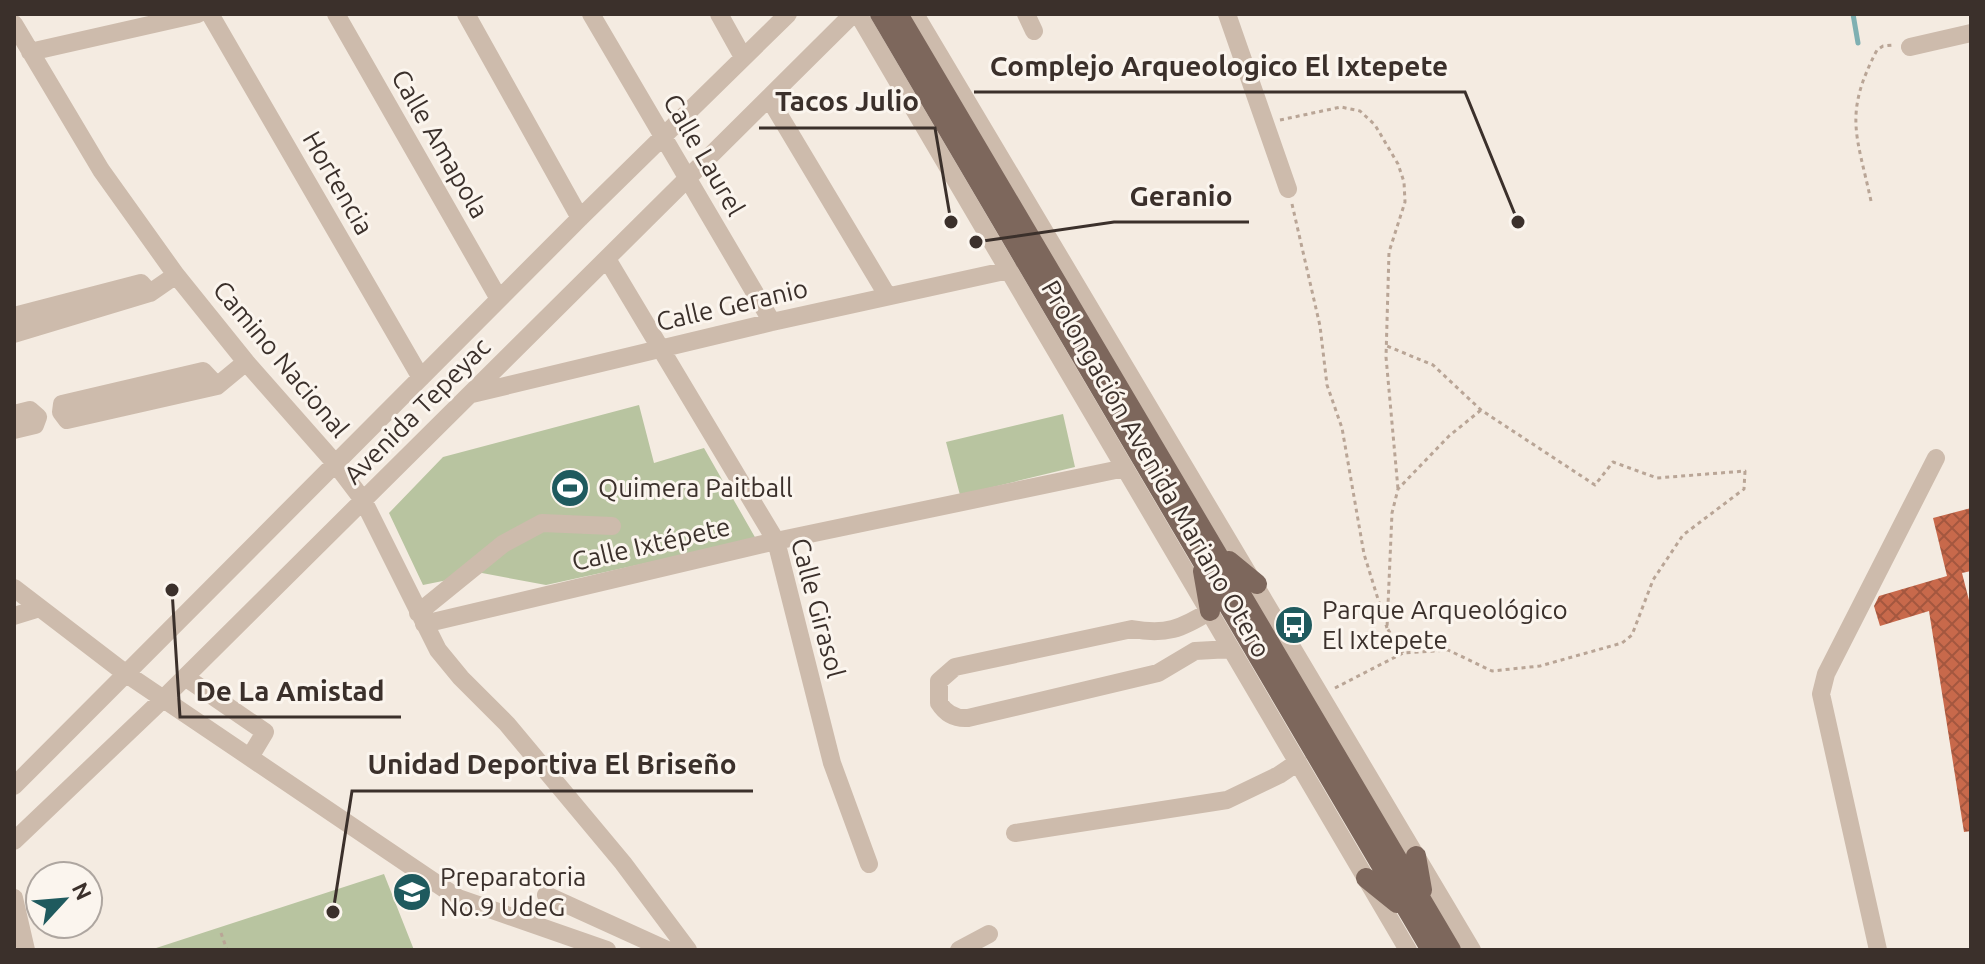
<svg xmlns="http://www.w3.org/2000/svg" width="1985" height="964" font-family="Ubuntu,sans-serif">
<defs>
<pattern id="building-cross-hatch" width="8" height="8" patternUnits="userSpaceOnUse" patternTransform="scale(2)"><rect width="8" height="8" fill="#c8694b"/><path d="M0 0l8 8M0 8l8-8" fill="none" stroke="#a4573f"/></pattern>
</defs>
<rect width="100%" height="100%" fill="#f4ebe1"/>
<path fill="#b8c4a0" d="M639 405 654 463 704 448 756 539 546 585 482 573 423 585 389 513 443 457Z
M1063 414 1075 467 960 495 946 442Z
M384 874 414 950H150Z"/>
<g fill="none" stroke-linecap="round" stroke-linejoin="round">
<path stroke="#7fb0b2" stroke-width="5" d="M1853 14 1858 43"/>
</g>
<path fill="url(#building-cross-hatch)" d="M1971 508V571L1962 573 1971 608V831L1964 832 1929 611 1880 626 1874 606 1879 596 1947 576 1933 518Z"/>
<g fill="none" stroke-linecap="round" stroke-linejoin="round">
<path stroke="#b9a596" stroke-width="3" stroke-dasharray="4 4" stroke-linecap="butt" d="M1280 120 1341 107 1360 111 1375 125 1398 164 1404 182 1405 202 1389 252 1386 357 1398 489
M1871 201C1857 135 1843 115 1877 50L1883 46 1894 45
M1292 204 1320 326 1327 385 1342 428 1364 554 1387 628
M1403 653 1387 628 1392 513 1398 489 1449 436 1481 410
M1335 688 1403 653 1448 650 1492 671 1540 666 1622 643 1632 635 1653 580 1683 535 1744 489 1745 471 1657 478 1613 462 1595 485 1481 410 1433 365 1387 346
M221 933 227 950"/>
<path stroke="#cdbbac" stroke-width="18" d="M210 14 421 378
M336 14 499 299
M466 14 580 218
M591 14 772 322
M719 14 743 57
M858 14 1408 950
M915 14 1472 950
M1026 14 1034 31
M1227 14 1288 189
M14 24 101 170 176 275 246 362 335 463 363 500 438 650 461 678 507 724 623 863 688 950
M1910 47 1971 33
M30 52 198 14
M769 98 887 295
M607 259 776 541 832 763 869 864
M14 316 141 283 150 293
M14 334 150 293 176 275
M217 386 203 371 62 404 61 412 67 420 217 386 246 362
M472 394 772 322 1009 270
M14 414 30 410 38 417 35 425 14 430
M14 588 125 673 458 898 607 950
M1210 611C1181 629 1166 635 1132 629L955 667 939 681V703C946 714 955 719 968 718L1158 673 1195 651 1231 649
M418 613 503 544 542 523 612 526
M14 616 40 608
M424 624 776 541 1125 468
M185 677 265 732 250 757
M14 786 580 218 788 14
M1015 833 1227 800 1279 775 1298 762
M14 841 163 699 853 14
M546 895 667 950
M14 898 26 950
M959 950 989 934
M1878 950 1821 694 1826 674 1936 458"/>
<path stroke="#7d675c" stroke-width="20" d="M880 14 1431 950
M898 14 1451 950
M1229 561 1257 584
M1203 571 1210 611
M1416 856 1422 890
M1366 878 1397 903"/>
</g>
<defs>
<g id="stadium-disc" transform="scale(2)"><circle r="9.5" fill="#1f5a5e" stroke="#fbf5ee"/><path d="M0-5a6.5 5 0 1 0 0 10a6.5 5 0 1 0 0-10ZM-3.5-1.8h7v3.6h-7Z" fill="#fff"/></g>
<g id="bus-disc" transform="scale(2)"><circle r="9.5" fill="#1f5a5e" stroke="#fbf5ee"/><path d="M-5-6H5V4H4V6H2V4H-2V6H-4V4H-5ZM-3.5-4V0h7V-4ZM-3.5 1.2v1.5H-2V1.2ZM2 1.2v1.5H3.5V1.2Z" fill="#fff"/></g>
<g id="university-disc" transform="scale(2)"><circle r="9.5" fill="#1f5a5e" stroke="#fbf5ee"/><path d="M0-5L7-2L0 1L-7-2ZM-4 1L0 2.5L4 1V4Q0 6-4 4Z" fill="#fff"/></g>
</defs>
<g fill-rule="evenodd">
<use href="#stadium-disc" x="570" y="488"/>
<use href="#bus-disc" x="1294" y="625"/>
<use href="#university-disc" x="412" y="892"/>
</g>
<g text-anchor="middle" stroke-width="6" stroke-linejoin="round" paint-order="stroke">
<g font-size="26" fill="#3b302b" stroke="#fbf5ee">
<text transform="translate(440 144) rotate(60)" y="9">Calle Amapola</text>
<text transform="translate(704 155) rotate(60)" y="9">Calle Laurel</text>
<text transform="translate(338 183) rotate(60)" y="9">Hortencia</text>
<text transform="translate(732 305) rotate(-13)" y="9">Calle Geranio</text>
<text transform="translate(281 359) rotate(50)" y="9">Camino Nacional</text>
<text transform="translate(417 411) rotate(-45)" y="9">Avenida Tepeyac</text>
<text transform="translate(1156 469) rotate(60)" y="9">Prolongación Avenida Mariano Otero</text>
<text transform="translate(651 544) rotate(-13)" y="9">Calle Ixtépete</text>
<text transform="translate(818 608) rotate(75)" y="9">Calle Girasol</text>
</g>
<g font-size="26" fill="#3b302b" stroke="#fbf5ee" text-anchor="start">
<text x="598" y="497">Quimera Paitball</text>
<text x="1322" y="619">Parque Arqueológico<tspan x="1322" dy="30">El Ixtepete</tspan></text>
<text x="440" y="886">Preparatoria<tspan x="440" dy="30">No.9 UdeG</tspan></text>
</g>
</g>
<path fill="none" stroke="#3b302b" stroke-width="3" d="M1518 222L1465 92H974M951 222L935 128H759M976 242L1114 222H1249M172 590L180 717H401M333 912L352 791H753"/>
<g fill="#3b302b" stroke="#fbf5ee" stroke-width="3">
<circle cx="1518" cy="222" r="8"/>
<circle cx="951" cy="222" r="8"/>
<circle cx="976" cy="242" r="8"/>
<circle cx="172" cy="590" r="8"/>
<circle cx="333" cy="912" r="8"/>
</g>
<g font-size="28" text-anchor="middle" font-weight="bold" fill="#3b302b" stroke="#fbf5ee" stroke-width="6" stroke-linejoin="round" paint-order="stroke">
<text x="1219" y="76">Complejo Arqueologico El Ixtepete</text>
<text x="847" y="111">Tacos Julio</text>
<text x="1181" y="206">Geranio</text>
<text x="290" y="701">De La Amistad</text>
<text x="552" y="774">Unidad Deportiva El Briseño</text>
</g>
<rect width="1985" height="964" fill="none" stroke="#3b302b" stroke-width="32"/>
<g transform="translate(64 900) rotate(64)"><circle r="38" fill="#fbf5ee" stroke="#aea6a0" stroke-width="2"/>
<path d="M0-6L14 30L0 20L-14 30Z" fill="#1f5a5e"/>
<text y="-12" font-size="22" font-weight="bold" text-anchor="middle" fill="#3b302b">N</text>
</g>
</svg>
